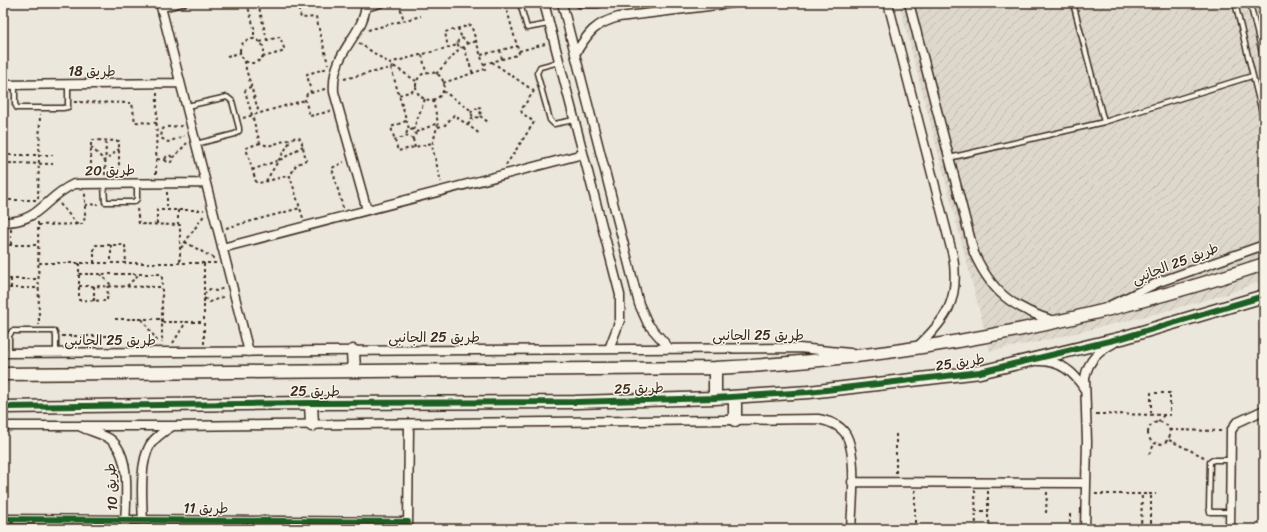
<svg xmlns="http://www.w3.org/2000/svg" width="1267" height="532" font-family="Sriracha,'Playpen Sans Arabic',sans-serif">
<defs>
<pattern id="industrial-furrows" width="10" height="10" patternUnits="userSpaceOnUse"><rect width="10" height="10" fill="#ddd7cc"/><path d="M-1 1l2-2M0 10L10 0M9 11l2-2" fill="none" stroke="#bfb9af"/></pattern>
</defs>
<rect width="100%" height="100%" fill="#ece7dc"/>
<filter id="ink" filterUnits="userSpaceOnUse"><feTurbulence type="fractalNoise" baseFrequency=".025" numOctaves="2"/><feDisplacementMap in="SourceGraphic" scale="8" xChannelSelector="R" yChannelSelector="G"/><feConvolveMatrix kernelMatrix="1 2 1 2 8 2 1 2 1" color-interpolation-filters="sRGB"/></filter>
<g filter="url(#ink)">
<path fill="url(#industrial-furrows)" d="M899 3H1264V280L1230 293 1159 313 1038 342 990 351Z"/>
<g fill="none" stroke-linecap="round" stroke-linejoin="round">
<g stroke="#3b2a1e" stroke-width="7">
<path id="lane" d="M520 3 527 28 549 24
M1073 3 1104 122
M1235 3 1264 121
M1250 3 1264 61
M162 9 186 3
M559 62 540 67 537 73 550 120 554 124 574 120
M15 84V104L17 108H63L68 107V84
M187 106 227 97 232 101 239 128V131L235 134 196 144
M949 158 1104 122 1252 76
M104 184 105 202H134L137 199V183
M9 353V336L12 331H54L56 336V353
M1230 460H1213L1210 462 1209 508 1210 512H1230"/>
</g>
<g stroke="#3b2a1e" stroke-width="11">
<path id="street" d="M160 3 249 352
M366 3C365 36 331 50 334 92L367 210
M544 3 620 295V320L609 349
M562 3 639 304 648 324 669 348
M580 3H598
M888 3 953 256C960 300 947 319 916 348
M909 3 974 253C992 293 1013 308 1054 321
M366 7 380 3
M575 54C588 33 595 23 619 17L733 3
M3 85 180 83
M3 222C41 222 43 198 74 184L206 183
M222 248 583 154
M1107 307 1159 282 1264 245
M3 353 799 348 850 353
M1038 361C1060 360 1075 373 1085 390
M3 426H172L818 419C828 421 839 424 845 433 858 453 852 505 851 529
M81 427C90 431 102 434 110 439 133 456 125 504 125 529
M852 482 1086 483
M3 519 408 522
M143 529C143 506 138 466 150 445 155 437 163 432 171 427
M408 529 409 424
M1085 529 1087 442 1085 378C1088 360 1099 351 1114 343
M1230 529 1231 431 1236 423 1264 410"/>
</g>
<g stroke="#3b2a1e" stroke-width="15">
<path id="secondary" d="M353 351 354 371
M715 368V398
M3 374 715 368C901 359 1087 323 1264 264
M735 397V420
M311 403 312 425
M3 407 311 403 575 402 715 398 809 392 980 372 1122 338 1264 296"/>
</g>
<path stroke="#3b2a1e" stroke-width="2" stroke-dasharray="3 3" stroke-linecap="butt" d="M247 3 254 28V39
M258 3 267 40
M297 3 301 18 316 17 328 64
M399 3 404 21
M481 3H485
M458 28 462 39
M368 30 421 16
M457.5 43a4.5 4.5 0 1 1 9 0a4.5 4.5 0 1 1-9 0Z
M240 51a12 12 0 1 1 24 0a12 12 0 1 1-24 0Z
M260 42 280 37 284 48 282 52 263 57
M359 43 416 81
M467 44 477 41
M464 47 473 74
M500 50 502 59
M519 51 545 44
M422 55 426 72
M481 55 517 46
M227 56 240 53
M245 61 246 69 259 113
M492 62 534 91
M389 63 458 45
M484 64 517 55 519 53 505 3
M391 68 409 129
M416 86a14 14 0 1 1 28 0a14 14 0 1 1-28 0Z
M436 74 461 47
M344 79 395 67
M443 83 485 69 471 25 445 32 448 48
M251 87 247 88 245 91 260 143 268 146 297 137 301 139 306 160 296 165 290 176
M325 89 307 94 305 100 310 116 331 111
M443 91 472 111
M311 93 307 74 328 68
M399 95 416 90
M433 100 438 123 432 146 441 182
M74 102 132 103 135 122 157 123
M471.5 113a4.5 4.5 0 1 1 9 0a4.5 4.5 0 1 1-9 0Z
M479 109 482 104
M480 116 488 122
M243 118 305 100
M406 121 391 127 398 151 432 143
M468 125 473 117
M182 126 165 127 162 130 161 138 168 142 184 136
M438 127 445 125 454 115 480 134
M406.5 134a4.5 4.5 0 1 1 9 0a4.5 4.5 0 1 1-9 0Z
M413 130 425 99
M416 132 438 123
M413 139 415 148
M394 140 407 136
M260 143 246 148 256 182 259 183 287 176H290L303 218
M91 147 105 161 119 149
M3 155H53
M165.5 159a3.5 3.5 0 1 1 7 0a3.5 3.5 0 1 1-7 0Z
M173 158 187 143
M157 159 165 160
M3 163 53 164
M506 165 533 124 534 122 522 113 521 110 534 91
M252 170 282 159 303 146
M156 174 157 92
M105 175 106 140
M91 176V142L93 140 119 141V174
M266 181 291 140
M167 192V210
M38 199 40 114
M3 200H37
M60 204 78 225
M85 205 98 204
M343 208 332 168 344 162
M137 209 139 224 180 225V263
M178 210V224
M38 222 39 325
M157 224V210H204
M38 225 82 224 85 218V192
M226 228 300 208
M11 229V245
M185 242 215 259
M3 245H38
M111 245V263
M181 248 205 214
M39 263H217
M79 263V300L107 301 108 286
M94 263V247L96 245H125L126 263
M204 263V344
M79 274H160L162 277V343
M100 274 112 286
M3 279H39
M11 279V288
M79 286 162 287
M94 286V302
M127 286 139 274
M3 288H39
M204 294 210 289 216 291 224 288
M204 298 210 302 225 296
M115 319H162
M142 319 158 342
M162 322H204
M62 336H115
M173 343 186 322
M1096 414 1170 415V393H1151V414
M1158 422 1164 415
M1148 433a11 11 0 1 1 22 0a11 11 0 1 1-22 0Z
M1170 430 1222 431
M896 434V473
M1169 440 1204 457
M1149 454 1155 443
M915 490V529
M975 490 976 529
M988 491V519L992 529
M1095 494H1156
M975 511H988
M1046 513 1047 492
M990 526H1027
M1070 529V513
M1141 529 1142 494
M1151 529V494"/>
<use href="#lane" stroke="#f7f3e8" stroke-width="4"/>
<use href="#street" stroke="#f7f3e8" stroke-width="8"/>
<use href="#secondary" stroke="#f7f3e8" stroke-width="12"/>
<g stroke="#f7f3e8" stroke-width="8">
<path id="cycleway" d="M3 407 311 403 575 402 715 398 809 392 980 372 1122 338 1264 296
M3 519 408 522"/>
</g>
<use href="#cycleway" stroke="#1b5e20" stroke-width="6"/>
</g>
</g>
<g text-anchor="middle" stroke-width="3" stroke-linejoin="round" paint-order="stroke">
<g font-size="14" fill="#3b2a1e" stroke="#f7f3e8">
<text x="92" y="76">طريق 18</text>
<text transform="translate(110 170) rotate(-1)" y="5">طريق 20</text>
<text transform="translate(1175 263) rotate(-21)" y="5">طريق 25 الجانبى</text>
<text x="758" y="340">طريق 25 الجانبى</text>
<text x="434" y="342">طريق 25 الجانبى</text>
<text x="110" y="345">طريق 25 الجانبى</text>
<text transform="translate(960 362) rotate(-9)" y="5">طريق 25</text>
<text transform="translate(639 388) rotate(-2)" y="5">طريق 25</text>
<text x="315" y="396">طريق 25</text>
<text transform="translate(111 487) rotate(-93)" y="5">طريق 10</text>
<text x="206" y="513">طريق 11</text>
</g>
</g>
<rect width="1267" height="532" fill="none" stroke="#f7f3e8" stroke-width="16"/>
<rect x="8" y="8" width="1251" height="516" fill="none" stroke="#3b2a1e" stroke-width="1.5" filter="url(#ink)"/>
</svg>
